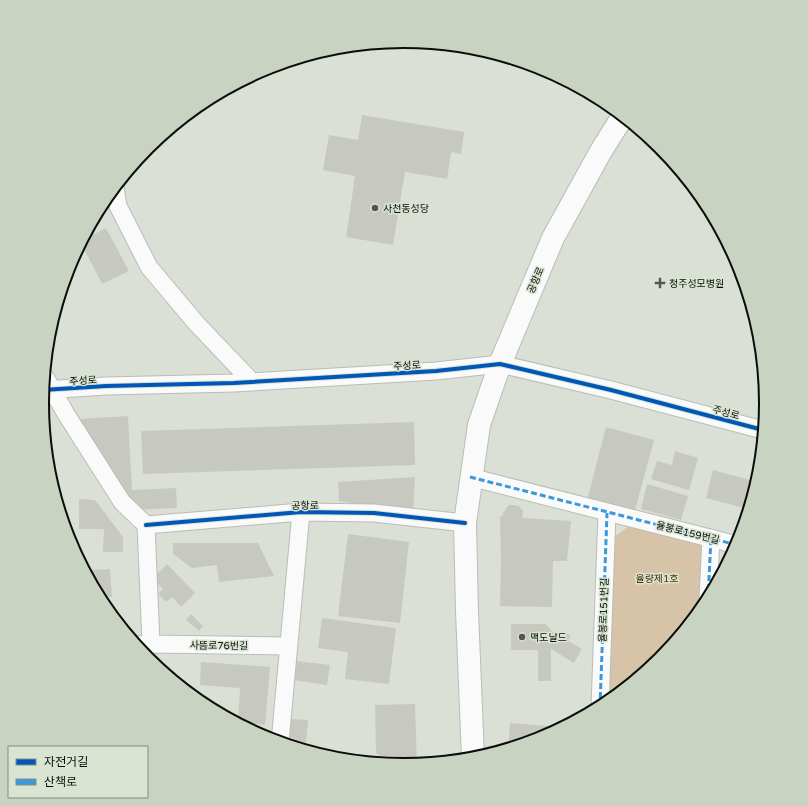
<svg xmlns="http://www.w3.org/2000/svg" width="808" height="806" font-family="'Varela Round','Noto Sans KR',sans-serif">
<rect width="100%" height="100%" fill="#dae0d6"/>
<path fill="#d7c4a8" d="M629 526 704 544 698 612 660 659 609 700 614 537Z"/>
<path fill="#c7c9c1" d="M458 46 475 48 495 54 494 55 457 47Z
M362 115 464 132 461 154 451 152 447 179 405 172 393 245 346 237 355 176 323 170 329 135 358 140Z
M106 228 129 271 102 284 81 243 83 240Z
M128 416 132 490 176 488 177 508 131 510 78 419Z
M414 422 415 465 143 474 141 431Z
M606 427 654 440 634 514 587 501Z
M675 451 698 458 689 490 651 479 657 461 672 465Z
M713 470 757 482 748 509 706 498Z
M415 477 413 512 339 501 338 482Z
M647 484 688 496 681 520 641 509Z
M79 499 95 500 123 537V552H103L104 529H79Z
M509 505H515L520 507 523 511 522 518 571 521 567 561H553L552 607 500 606 501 561 500 516H503V513Z
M348 534 409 542 400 623 338 616Z
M173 543H258L274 576 219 582 217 565 192 568 173 554Z
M725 562H728L716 583V569Z
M167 564 195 593 181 607 172 597 166 602 158 594 163 589 153 578Z
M110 569 112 597 100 598 85 570Z
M191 614 203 626 199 631 186 620Z
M322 618 396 628 389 684 345 679 348 652 318 648Z
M511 624H546L554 634 559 637 562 631 571 636 568 641 582 649 574 663 551 649V681H538V650H511Z
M296 661 330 665 327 685 293 680Z
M201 662 270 667 265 725 238 722 240 688 200 685Z
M415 704 417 764 404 765 391 764 376 753 375 705Z
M291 719 308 720 306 743 290 737Z
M510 723 563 727 542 738 508 748Z"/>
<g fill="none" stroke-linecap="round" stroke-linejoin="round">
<g stroke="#b9bdb6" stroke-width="19">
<path id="minor" d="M115 187 118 206 149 267 196 323 252 382
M45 377 66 414 122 502 146 525
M43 390 106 386 234 383 436 371 500 364 611 390 763 430
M470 477 737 545
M146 525 301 512 374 513 465 523
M146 525 151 644
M708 599 711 538
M136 645 151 644 288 646
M600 707 607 513
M280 742 301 512"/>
</g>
<g stroke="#b9bdb6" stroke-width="24">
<path id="major" d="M473 758 467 611 465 523 479 425 500 364 553 238 601 151 623 116"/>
</g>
<use href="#minor" stroke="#f9faf9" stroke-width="17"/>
<use href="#major" stroke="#f9faf9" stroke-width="22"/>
<path stroke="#3a99dd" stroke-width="3" stroke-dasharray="6 3" stroke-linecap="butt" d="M470 477 737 545
M708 599 711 538
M600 707 607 513"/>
<g stroke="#d9e4d2" stroke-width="6">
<path id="cycleway" d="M43 390 106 386 234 383 436 371 500 364 611 390 763 430
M146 525 301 512 374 513 465 523"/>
</g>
<use href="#cycleway" stroke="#0057b8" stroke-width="4"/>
</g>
<g fill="#535750" stroke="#d9e4d2" stroke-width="1.5">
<circle cx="375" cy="208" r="4"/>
<path d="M658 277h4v4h4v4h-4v4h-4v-4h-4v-4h4z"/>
<circle cx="522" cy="637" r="4"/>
</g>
<g text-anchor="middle" stroke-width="3" stroke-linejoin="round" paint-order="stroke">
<g font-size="10" fill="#0a0d08" stroke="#d9e4d2" text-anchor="start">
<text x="383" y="212">사천동성당</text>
<text x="669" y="287">청주성모병원</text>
<text x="530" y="641">맥도날드</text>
</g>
<g font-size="10" fill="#0a0d08" stroke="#d9e4d2">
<text transform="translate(535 280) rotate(-67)" y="4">공항로</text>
<text transform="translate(407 365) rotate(-3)" y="4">주성로</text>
<text transform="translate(83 380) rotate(-4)" y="4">주성로</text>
<text transform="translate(726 412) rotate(15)" y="4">주성로</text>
<text transform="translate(305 505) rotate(-1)" y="4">공항로</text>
<text transform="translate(688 532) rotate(14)" y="4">율봉로159번길</text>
<text transform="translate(603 610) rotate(-88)" y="4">율봉로151번길</text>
<text transform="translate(219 645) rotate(1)" y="4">사뜸로76번길</text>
</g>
<g font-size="10" fill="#482c05" stroke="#d9e4d2">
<text x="657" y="582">율량제1호</text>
</g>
</g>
<path d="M0 0H808V806H0ZM49 403a355 355 0 1 1 710 0a355 355 0 1 1-710 0Z" fill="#c8d3c2" fill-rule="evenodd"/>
<path fill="none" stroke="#0a0d08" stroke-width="2" d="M49 403a355 355 0 1 1 710 0a355 355 0 1 1-710 0Z"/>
<rect x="8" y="746" width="140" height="52" fill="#d9e4d2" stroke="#868e81"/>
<rect x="16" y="759" width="20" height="6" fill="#0057b8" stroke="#868e81"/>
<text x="44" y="766" font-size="12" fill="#0a0d08">자전거길</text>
<rect x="16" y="779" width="20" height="6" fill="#3a99dd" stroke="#868e81"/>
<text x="44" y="786" font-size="12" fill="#0a0d08">산책로</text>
</svg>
